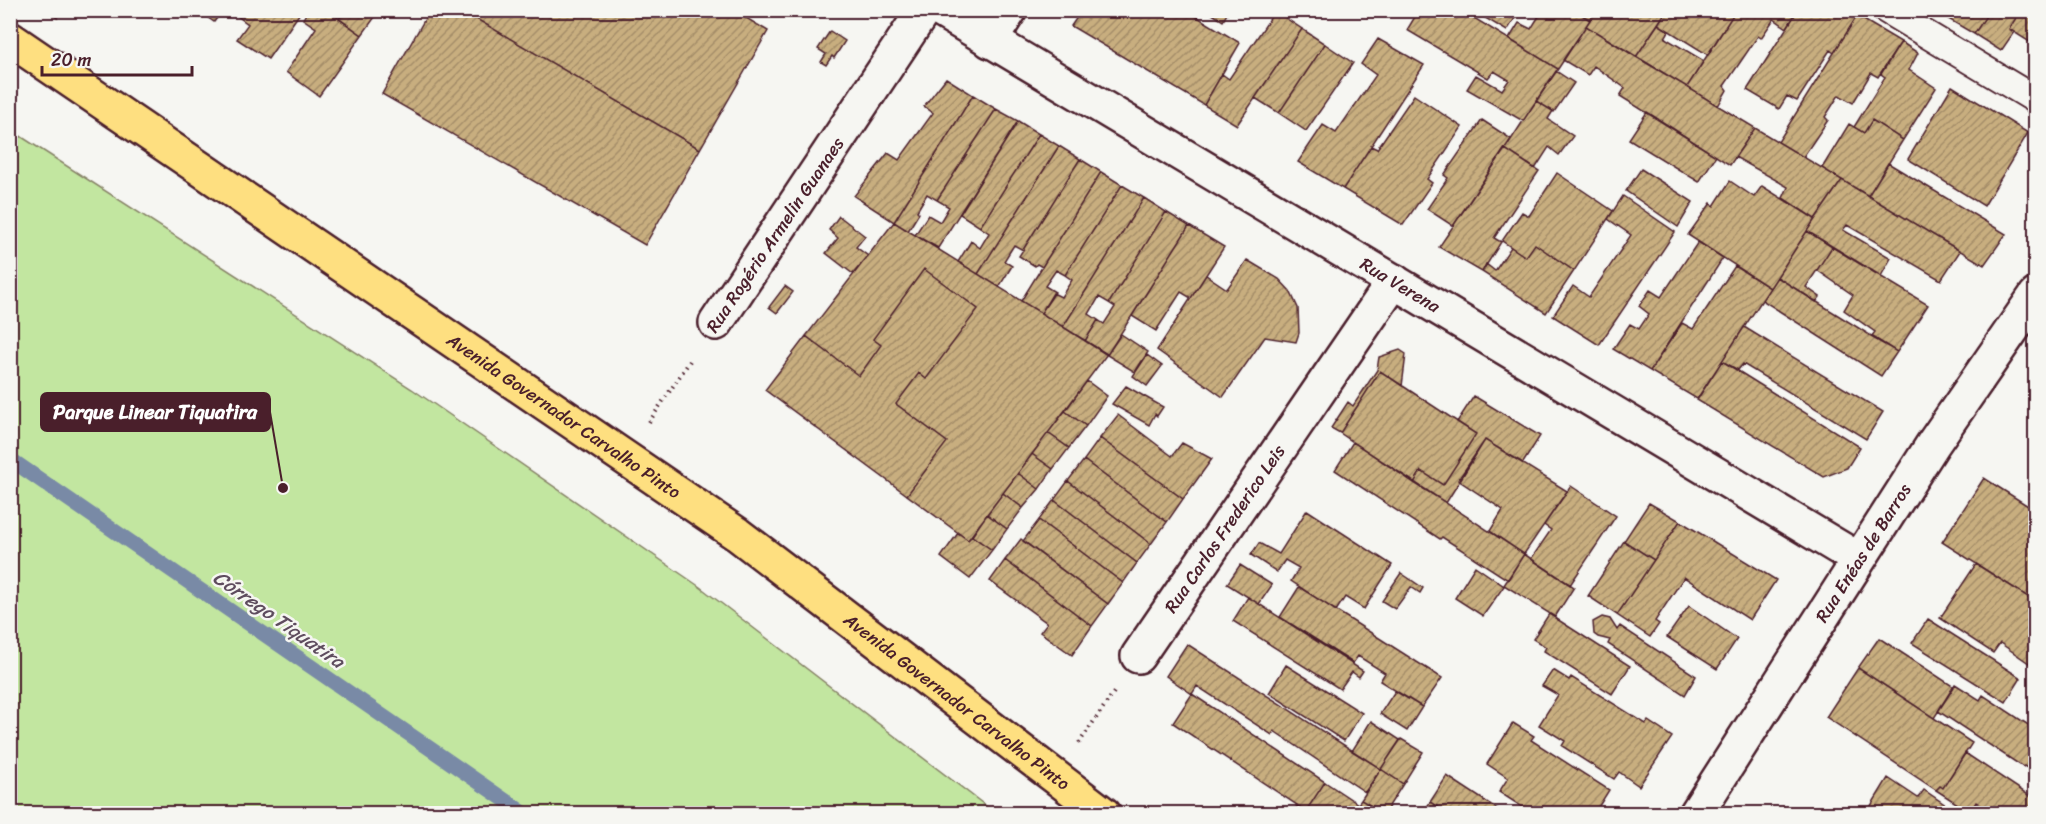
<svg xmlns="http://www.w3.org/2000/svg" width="2046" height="824" font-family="Sriracha,sans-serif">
<defs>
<pattern id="building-hatch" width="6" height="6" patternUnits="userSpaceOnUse" patternTransform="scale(1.5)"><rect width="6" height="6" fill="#c8ae7f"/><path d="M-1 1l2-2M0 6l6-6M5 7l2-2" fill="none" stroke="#a48d68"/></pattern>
</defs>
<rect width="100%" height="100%" fill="#f6f6f2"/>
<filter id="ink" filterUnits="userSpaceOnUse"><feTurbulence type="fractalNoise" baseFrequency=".0167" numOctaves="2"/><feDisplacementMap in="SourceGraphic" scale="12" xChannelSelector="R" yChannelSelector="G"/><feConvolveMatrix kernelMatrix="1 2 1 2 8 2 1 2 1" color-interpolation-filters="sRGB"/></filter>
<g filter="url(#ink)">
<path fill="#c2e6a0" stroke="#868266" stroke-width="1.5" d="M11 130 412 389 700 587 995 813H11Z"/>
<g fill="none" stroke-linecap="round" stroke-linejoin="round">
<path stroke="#798aa6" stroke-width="15" d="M10 459 525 814"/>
</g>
<path fill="url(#building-hatch)" stroke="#4a1f2b" stroke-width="1.5" d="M197 10H223L214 22Z
M229 10H302L268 59 237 39 248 24Z
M308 10H327L362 35 319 96 286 72 316 28 303 19Z
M345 10H380L362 35 339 19Z
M430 10H461L700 149 645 245 382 94Z
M461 10H733L768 31 700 149Z
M1082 10H1186L1240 43 1204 105 1071 26Z
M1206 10H1229L1223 21Z
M1419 10H1461L1558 69 1523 121 1467 89 1476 75 1502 90 1509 80 1494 71 1488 78 1407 30Z
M1472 10H1520L1507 31Z
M1528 10H1574L1590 20 1558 69 1509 39 1519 23 1531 29 1539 16Z
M1574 10H1596L1590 20Z
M1596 10H1667L1636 57 1586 26Z
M1667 10H1736L1708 55 1658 24Z
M1736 10H1798L1787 28 1774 19 1761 38 1758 36 1724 86 1727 90 1718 106 1687 87Z
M1798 10H1847L1857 16 1834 53 1830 50 1797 101 1787 96 1779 109 1747 90Z
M1933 10H1990L1974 34Z
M1990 10H2021L2009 29 2014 32 2001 51 1974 34Z
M2021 10H2036V46L2009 29Z
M1275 11 1302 29 1237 125 1204 105 1222 74 1229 79Z
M1857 16 1901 42 1878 77 1871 73 1853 103 1839 95 1825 117 1828 120 1803 157 1778 142Z
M1658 24 1669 31 1665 38 1704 61 1687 87 1636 57Z
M1586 26 1755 128 1730 165 1620 96 1625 88 1594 66 1588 75 1563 60Z
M1302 29 1325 44 1279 113 1255 98Z
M830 31 845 41 834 58 832 56 826 65 821 62 826 54 818 49Z
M1378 39 1424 65 1343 189 1298 162 1323 125 1336 133 1376 75 1361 64Z
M1901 42 1918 53 1909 70 1936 88 1903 140 1872 120 1864 133 1854 127 1885 77 1881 74Z
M1325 44 1353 63 1306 131 1279 113Z
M1556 71 1574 83 1554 112 1536 101Z
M946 78 973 95 894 222 854 196 888 153 899 160 933 113 924 106Z
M1952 86 2028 133 1984 206 1908 159Z
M973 95 996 109 937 200 927 194 917 211 919 213 908 231 894 222Z
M1414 95 1462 127 1427 179 1432 183 1403 225 1343 189 1371 146 1377 149Z
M1536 101 1553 111 1548 119 1573 136 1559 155 1549 147 1535 169 1505 149Z
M996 109 1018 121 938 248 915 235 928 215 940 222 949 207 937 200Z
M1647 112 1716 156 1699 182 1629 139Z
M1482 120 1511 139 1453 226 1427 209 1448 178 1444 175Z
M1872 120 1903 140 1868 196 1822 168 1849 124 1864 133Z
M1018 121 1039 134 980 227 960 214Z
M1755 128 1842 180 1815 219 1783 198 1788 187 1735 157Z
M1039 134 1059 146 978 274 958 262 971 241 980 248 989 233 980 227Z
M1059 146 1080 159 1023 250 1014 245 1004 261 1012 266 999 287 978 274Z
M1505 149 1539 171 1494 238 1501 242 1482 272 1439 247Z
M1080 159 1101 172 1042 267 1037 264 1035 266 1019 256Z
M1888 163 2006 234 1984 265 1868 196Z
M1641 169 1693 202 1678 227 1626 191Z
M1101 172 1122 185 1065 275 1056 270 1045 286 1055 292 1041 313 1021 301Z
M1557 173 1613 211 1574 271 1535 244 1526 257 1502 241 1522 212 1529 216Z
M1842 180 1960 251 1941 280 1847 225 1843 230 1891 258 1881 276 1807 231Z
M1730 181 1754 197 1762 186 1815 219 1770 288 1688 235 1711 203 1714 206Z
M1122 185 1144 198 1063 327 1041 313 1053 293 1061 297 1072 280 1065 275Z
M1623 196 1675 232 1599 345 1553 316 1573 286 1589 297 1631 235 1608 219Z
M1144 198 1166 212 1109 303 1099 297 1089 314 1098 320 1085 341 1063 327Z
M1166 212 1189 226 1107 355 1085 341 1098 320 1104 324 1115 307 1109 303Z
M839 216 865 236 856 247 868 256 853 274 826 253 838 238 829 230Z
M894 222 1107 354 968 540 907 495 947 442 896 404 919 373 926 379 978 309 924 269 873 339 881 345 859 376 806 336Z
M1189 226 1224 247 1191 298 1181 292 1156 331 1132 316Z
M1807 231 1832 247 1806 287 1820 297 1816 302 1777 277Z
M1698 242 1723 258 1650 371 1613 349 1630 324 1639 329 1649 314 1639 306 1650 290 1661 297Z
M1535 244 1574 271 1546 313 1482 272 1486 264 1495 271 1511 247 1526 257Z
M1832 247 1928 305 1897 352 1871 337 1875 332 1844 310 1853 295 1817 270Z
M1247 260 1279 279 1290 291 1298 308 1299 333 1296 342 1265 337 1223 397 1157 350 1206 275 1227 289Z
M1735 266 1770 288 1697 399 1650 371 1682 323 1693 329Z
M924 269 978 309 926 379 919 373 896 404 947 442 907 495 765 390 806 336 859 376 881 345 873 339Z
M1777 277 1897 352 1881 376 1762 300Z
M785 286 793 292 777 313 769 307Z
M1744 327 1883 412 1866 439 1743 364 1738 370 1722 361Z
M1121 334 1148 352 1135 372 1107 355Z
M1400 350 1406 354 1402 386 1380 371 1340 433 1331 428 1348 402 1353 406 1377 370 1379 357Z
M1147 355 1162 366 1147 386 1133 376Z
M1722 361 1860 447 1847 468 1824 477 1697 400Z
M1380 371 1476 434 1443 485 1421 471 1414 483 1340 433Z
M1087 381 1107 396 1086 426 1065 411Z
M1126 386 1163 407 1157 416 1155 414 1149 425 1112 404Z
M1474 396 1540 436 1523 463 1485 440 1446 503 1414 483 1421 471 1443 485 1476 434 1457 422Z
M1065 411 1086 426 1069 448 1048 433Z
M1118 415 1172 456 1182 443 1212 459 1183 499 1100 438Z
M1048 433 1069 448 1053 469 1032 454Z
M1100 438 1183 499 1167 522 1084 460Z
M1485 440 1567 491 1524 554 1490 531 1503 510 1458 480Z
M1353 442 1524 554 1508 580 1442 537 1440 539 1335 470Z
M1032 454 1053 469 1039 489 1018 473Z
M1084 460 1167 522 1151 544 1068 481Z
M1018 473 1039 489 1023 508 1003 493Z
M1984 478 2036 511V602L1942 542Z
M1068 481 1151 544 1137 563 1054 500Z
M1571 486 1616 516 1570 585 1531 559 1551 530 1544 525Z
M1003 493 1023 508 1007 529 987 514Z
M1054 500 1137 563 1123 583 1039 520Z
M1649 503 1680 521 1654 560 1624 541Z
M1307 510 1392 565 1364 609 1345 597 1336 611 1291 581 1299 568 1285 560 1277 572 1251 555 1259 543 1279 554Z
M987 514 1007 529 992 550 972 536Z
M1039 520 1123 583 1108 604 1023 541Z
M1680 521 1776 580 1750 620 1684 577 1655 621 1659 624 1650 637 1617 615Z
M958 533 968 540 972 536 992 550 970 579 941 557Z
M1021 539 1108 604 1092 626 1005 560Z
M1624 541 1654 560 1617 615 1588 596Z
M1524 554 1574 587 1555 617 1504 585Z
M1005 560 1092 626 1072 655 1040 632 1047 623 990 581Z
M1976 564 2036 602V668L2000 643 1993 653 1940 618Z
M1240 565 1272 585 1259 604 1227 584Z
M1475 566 1504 586 1483 616 1455 598Z
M1401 573 1423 588 1420 593 1411 587 1395 609 1382 601Z
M1299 587 1442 678 1422 707 1380 681 1385 673 1358 656 1353 663 1280 617Z
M1248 597 1363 671 1359 677 1352 672 1340 689 1233 621Z
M1689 606 1737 639 1717 669 1667 637Z
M1549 614 1630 666 1612 694 1544 651 1546 647 1533 639Z
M1602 617 1610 619 1617 630 1620 626 1696 676 1685 695 1608 644 1610 640 1598 637 1594 634 1593 622Z
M1928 619 2021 678 2006 702 1912 643Z
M1879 638 1954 687 1934 718 1858 668Z
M1187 644 1381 769 1365 792 1274 731 1272 735 1197 686 1192 694 1166 676Z
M1286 665 1362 713 1344 741 1269 693Z
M1858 668 1972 743 1943 788 1940 786 1936 790 1826 717Z
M1553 670 1569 680 1571 677 1646 724 1648 721 1672 737 1639 786 1619 772 1614 779 1562 746 1565 741 1539 725 1558 695 1542 686Z
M1955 684 1980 700 1983 695 2036 730V773L2024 766 2023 767 1938 711Z
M1395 691 1422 707 1407 731 1380 714Z
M1192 694 1325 782 1306 811 1173 723Z
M1371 721 1400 740 1381 769 1352 751Z
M1513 723 1534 736 1531 740 1609 790 1594 814H1533L1499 792 1508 778 1487 764Z
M1401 739 1423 752 1403 784 1381 769Z
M1965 753 2036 800V807L2031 814H1994L1976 802 1970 812 1936 790 1940 786 1943 788Z
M1381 769 1403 784 1384 814 1361 800Z
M1447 776 1505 814H1449L1430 802Z
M1888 778 1918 798 1924 790 1959 814H1866Z
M1325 782 1358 804 1351 814H1306L1296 806V805L1306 811Z
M1361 800 1370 805 1366 810 1371 814H1351Z
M1430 802 1449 814H1423Z"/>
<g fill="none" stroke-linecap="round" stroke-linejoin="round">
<g stroke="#4a1f2b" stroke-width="30">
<path id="lane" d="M1886 10 2036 100"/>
</g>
<g stroke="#4a1f2b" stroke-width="38">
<g id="street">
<path id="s1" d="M940 10 1858 559"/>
<path d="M990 41 1010 10"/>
<path d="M716 323 924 10"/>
<path id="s2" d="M1138 656 1394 281"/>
<path id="s3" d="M1696 814 1933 444 2036 295"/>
</g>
</g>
<g stroke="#4a1f2b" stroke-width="38">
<g id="primary">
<path id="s4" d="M10 39 737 534 1104 814"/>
</g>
</g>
<path stroke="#4a1f2b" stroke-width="4" stroke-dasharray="1.5 4.5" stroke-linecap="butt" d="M56 18 61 10
M649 422 692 358
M1079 743 1114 692"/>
<use href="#lane" stroke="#f6f6f2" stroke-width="26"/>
<use href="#street" stroke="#f6f6f2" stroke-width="33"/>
<use href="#primary" stroke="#fedf80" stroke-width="33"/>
</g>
</g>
<g text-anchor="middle" stroke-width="5" stroke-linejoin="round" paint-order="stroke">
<g font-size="18" fill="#4a1f2b" stroke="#f6f6f2">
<text transform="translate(775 235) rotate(-56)" y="6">Rua Rogério Armelin Guanaes</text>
<text dy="6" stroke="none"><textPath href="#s1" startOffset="536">Rua Verena</textPath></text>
<text dy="6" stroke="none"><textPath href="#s4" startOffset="670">Avenida Governador Carvalho Pinto</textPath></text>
<text dy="6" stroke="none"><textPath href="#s2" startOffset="154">Rua Carlos Frederico Leis</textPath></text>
<text dy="6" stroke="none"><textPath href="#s3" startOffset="310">Rua Enéas de Barros</textPath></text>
<text dy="6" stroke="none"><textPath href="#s4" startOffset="1156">Avenida Governador Carvalho Pinto</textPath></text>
</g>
<g font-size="20" font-style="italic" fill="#5e4c5e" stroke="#f6f6f2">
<text transform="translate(279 619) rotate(35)" y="7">Córrego Tiquatira</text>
</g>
</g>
<path fill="none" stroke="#4a1f2b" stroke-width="2" d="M283 488L270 412"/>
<circle fill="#4a1f2b" stroke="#f6f6f2" stroke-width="2" cx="283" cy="488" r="6"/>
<rect fill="#4a1f2b" stroke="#4a1f2b" stroke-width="2" x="41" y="393" width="229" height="38" rx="6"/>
<g font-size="20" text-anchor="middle" font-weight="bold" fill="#fff">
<text x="155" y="419">Parque Linear Tiquatira</text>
</g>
<rect width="2046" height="824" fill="none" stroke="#f6f6f2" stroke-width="36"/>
<rect x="18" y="18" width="2010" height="788" fill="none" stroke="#4a1f2b" stroke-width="2" filter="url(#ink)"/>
<path d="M42 66v9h150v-9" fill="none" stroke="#4a1f2b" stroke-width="3"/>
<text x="51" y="66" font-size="18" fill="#4a1f2b" stroke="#f6f6f2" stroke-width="4.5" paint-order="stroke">20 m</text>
</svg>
